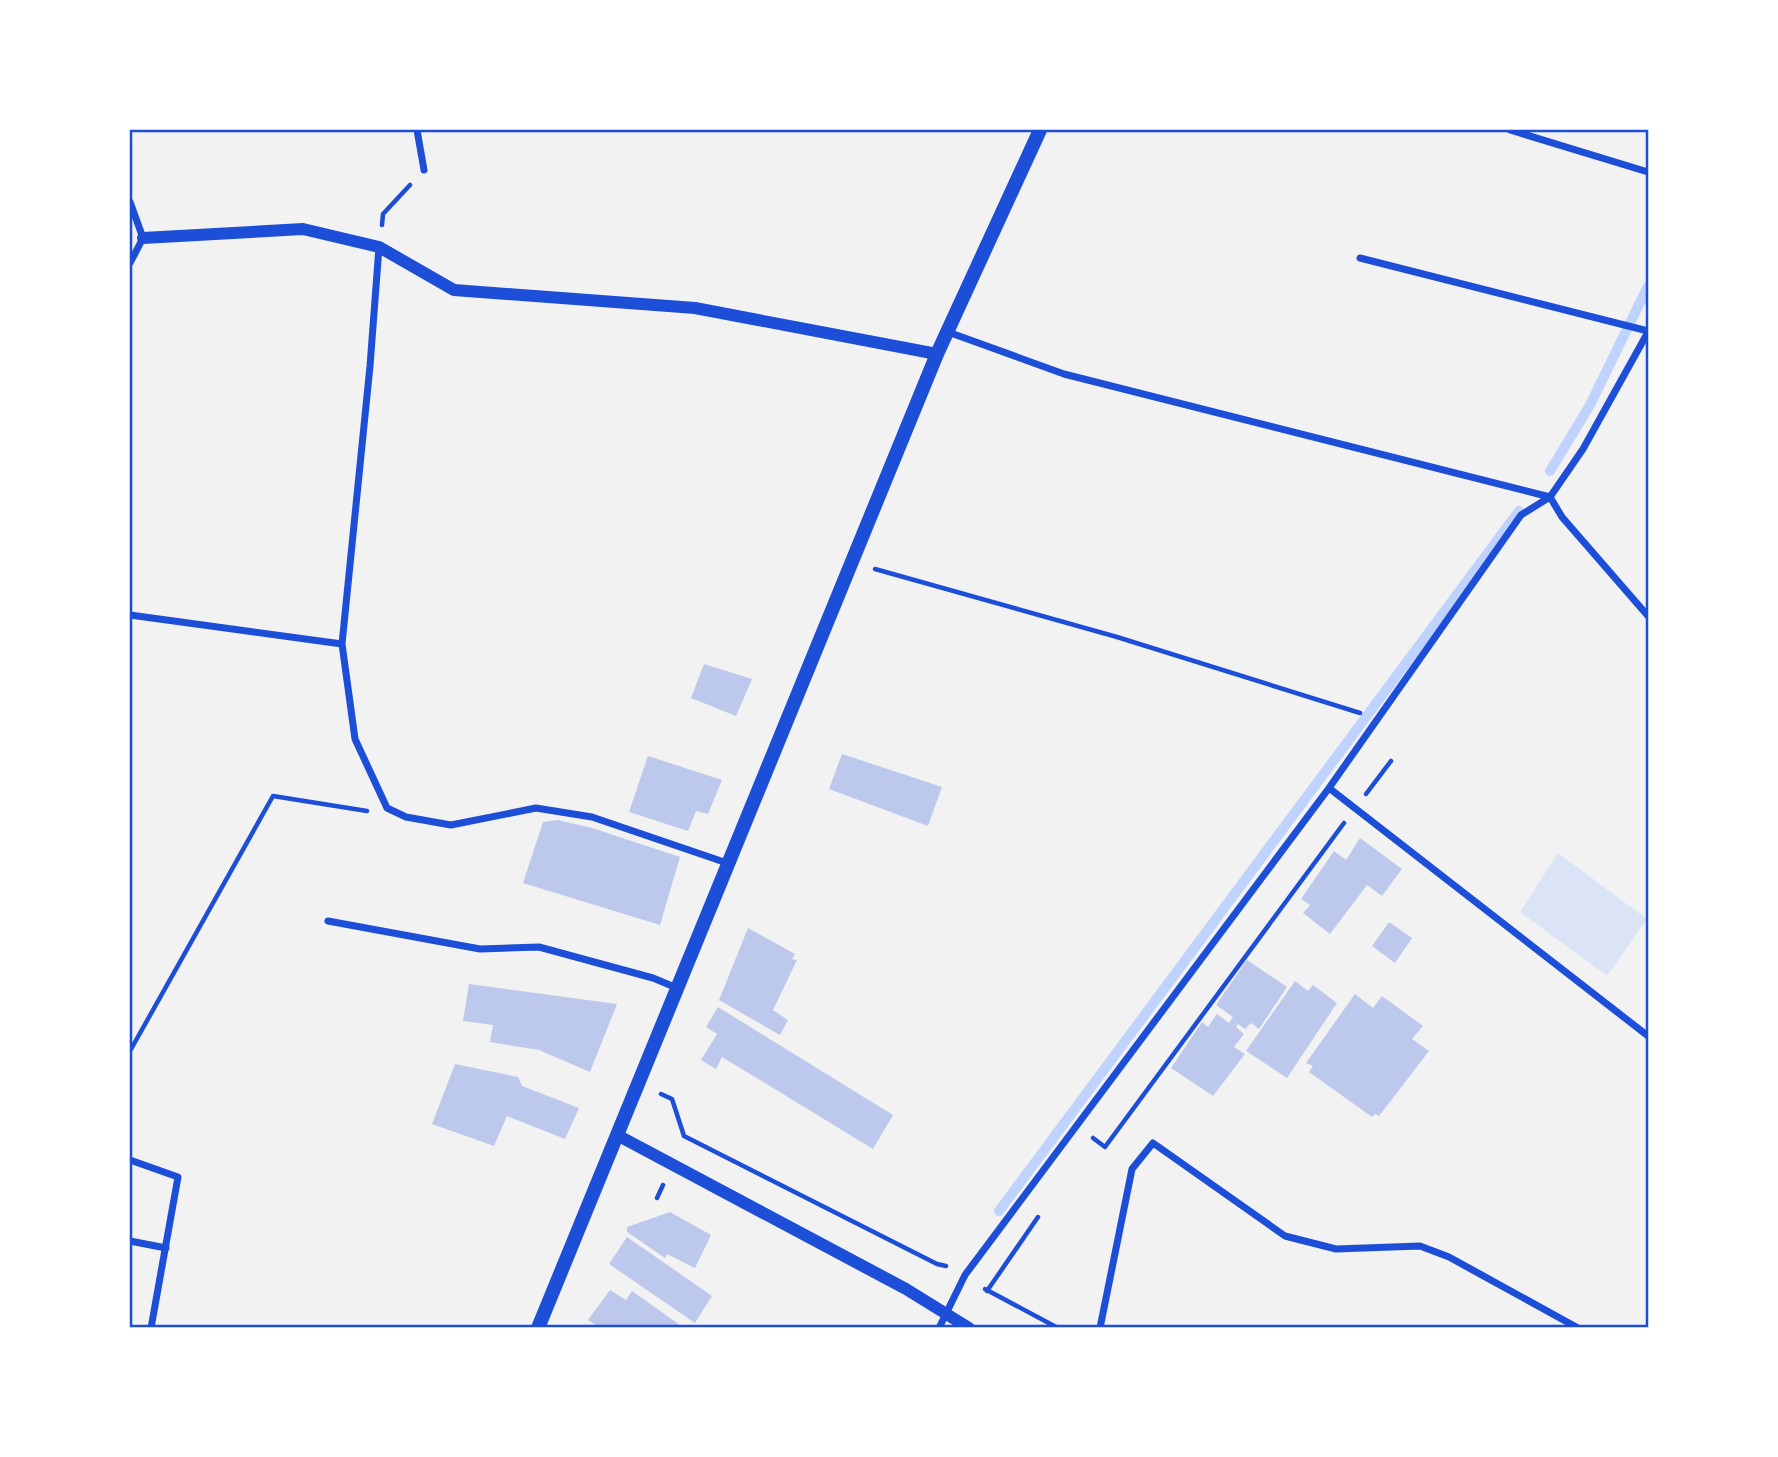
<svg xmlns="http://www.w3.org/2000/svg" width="1778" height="1457" font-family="'Varela Round',sans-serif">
<rect width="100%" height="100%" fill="#f2f2f2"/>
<path fill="#dbe4f7" d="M1558 853 1647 919 1607 976 1520 912Z"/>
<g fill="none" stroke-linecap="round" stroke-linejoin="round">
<path stroke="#bfd3fe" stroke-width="10" d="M1550 471 1590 405 1648 286
M999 1211 1519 511"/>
</g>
<path fill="#bdc9ec" d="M704 664 752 679 736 716 691 698Z
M842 754 942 787 928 826 829 789Z
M648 756 722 780 708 814 696 811 688 831 629 812Z
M558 820 592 828 680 857 660 925 523 883 543 822Z
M1360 838 1402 869 1382 896 1367 885 1330 934 1303 913 1310 905 1301 899 1334 851 1346 860Z
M1389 922 1412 938 1395 963 1372 946Z
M748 928 795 954 792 959 797 960 773 1010 788 1020 780 1035 719 1000Z
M1247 960 1287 987 1259 1029 1251 1023 1245 1029 1238 1024 1236 1027 1244 1034 1234 1047 1245 1054 1213 1096 1171 1068 1202 1022 1208 1027 1217 1014 1229 1023 1233 1017 1216 1005Z
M1295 981 1308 991 1313 985 1337 1003 1287 1078 1246 1051Z
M469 984 617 1004 590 1072 539 1050 490 1042 493 1025 463 1021Z
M1355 994 1373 1008 1382 996 1423 1026 1412 1039 1429 1051 1379 1116 1375 1114 1372 1117 1309 1072 1313 1066 1306 1063Z
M718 1007 893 1115 873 1149 722 1057 716 1069 701 1060 717 1034 706 1027Z
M455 1064 518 1077 522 1086 579 1108 565 1139 507 1116 494 1146 432 1124Z
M670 1212 711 1235 695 1268 667 1254 665 1258 627 1232V1227Z
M627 1237 712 1296 695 1323 609 1264Z
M610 1290 626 1300 632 1291 684 1328H600L588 1320Z"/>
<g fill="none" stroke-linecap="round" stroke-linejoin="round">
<path stroke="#1d4ed8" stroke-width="4.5" d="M382 225 383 214 410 185
M875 569 1117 637 1360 713
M1366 794 1391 761
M130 1051 273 796 367 811
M661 1094 672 1099 684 1136 937 1264 946 1266
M1093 1138 1105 1147 1344 823
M657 1198 663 1185
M985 1289 1058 1328
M987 1291 1038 1217"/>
<path stroke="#1d4ed8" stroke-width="7" d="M417 130 424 170
M1510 130 1648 172
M130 202 143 238 130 263
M379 247 370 366 342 644 355 739 387 808 406 817 451 825 536 808 592 817 727 863
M1360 258 1648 331
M948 332 1064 374 1550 497 1562 517 1648 616
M130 615 342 644
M1329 788 1648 1036
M328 921 480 949 539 947 653 978 677 988
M130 1160 178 1177 151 1328
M130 1241 166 1248
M939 1328 965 1275 1329 788 1521 515 1550 497 1583 449 1648 332
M1100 1328 1132 1169 1153 1143 1285 1236 1336 1249 1420 1246 1449 1257 1578 1328"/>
<path stroke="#1d4ed8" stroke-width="12" d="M143 238 303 229 379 247 454 290 695 308 937 354
M617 1135 906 1289 969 1328"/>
<path stroke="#1d4ed8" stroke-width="14" d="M538 1328 937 354 1040 130"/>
</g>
<rect width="1778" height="1457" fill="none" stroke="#ffffff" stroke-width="262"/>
<rect x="131" y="131" width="1516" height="1195" fill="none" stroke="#1d4ed8" stroke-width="2.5"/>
</svg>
